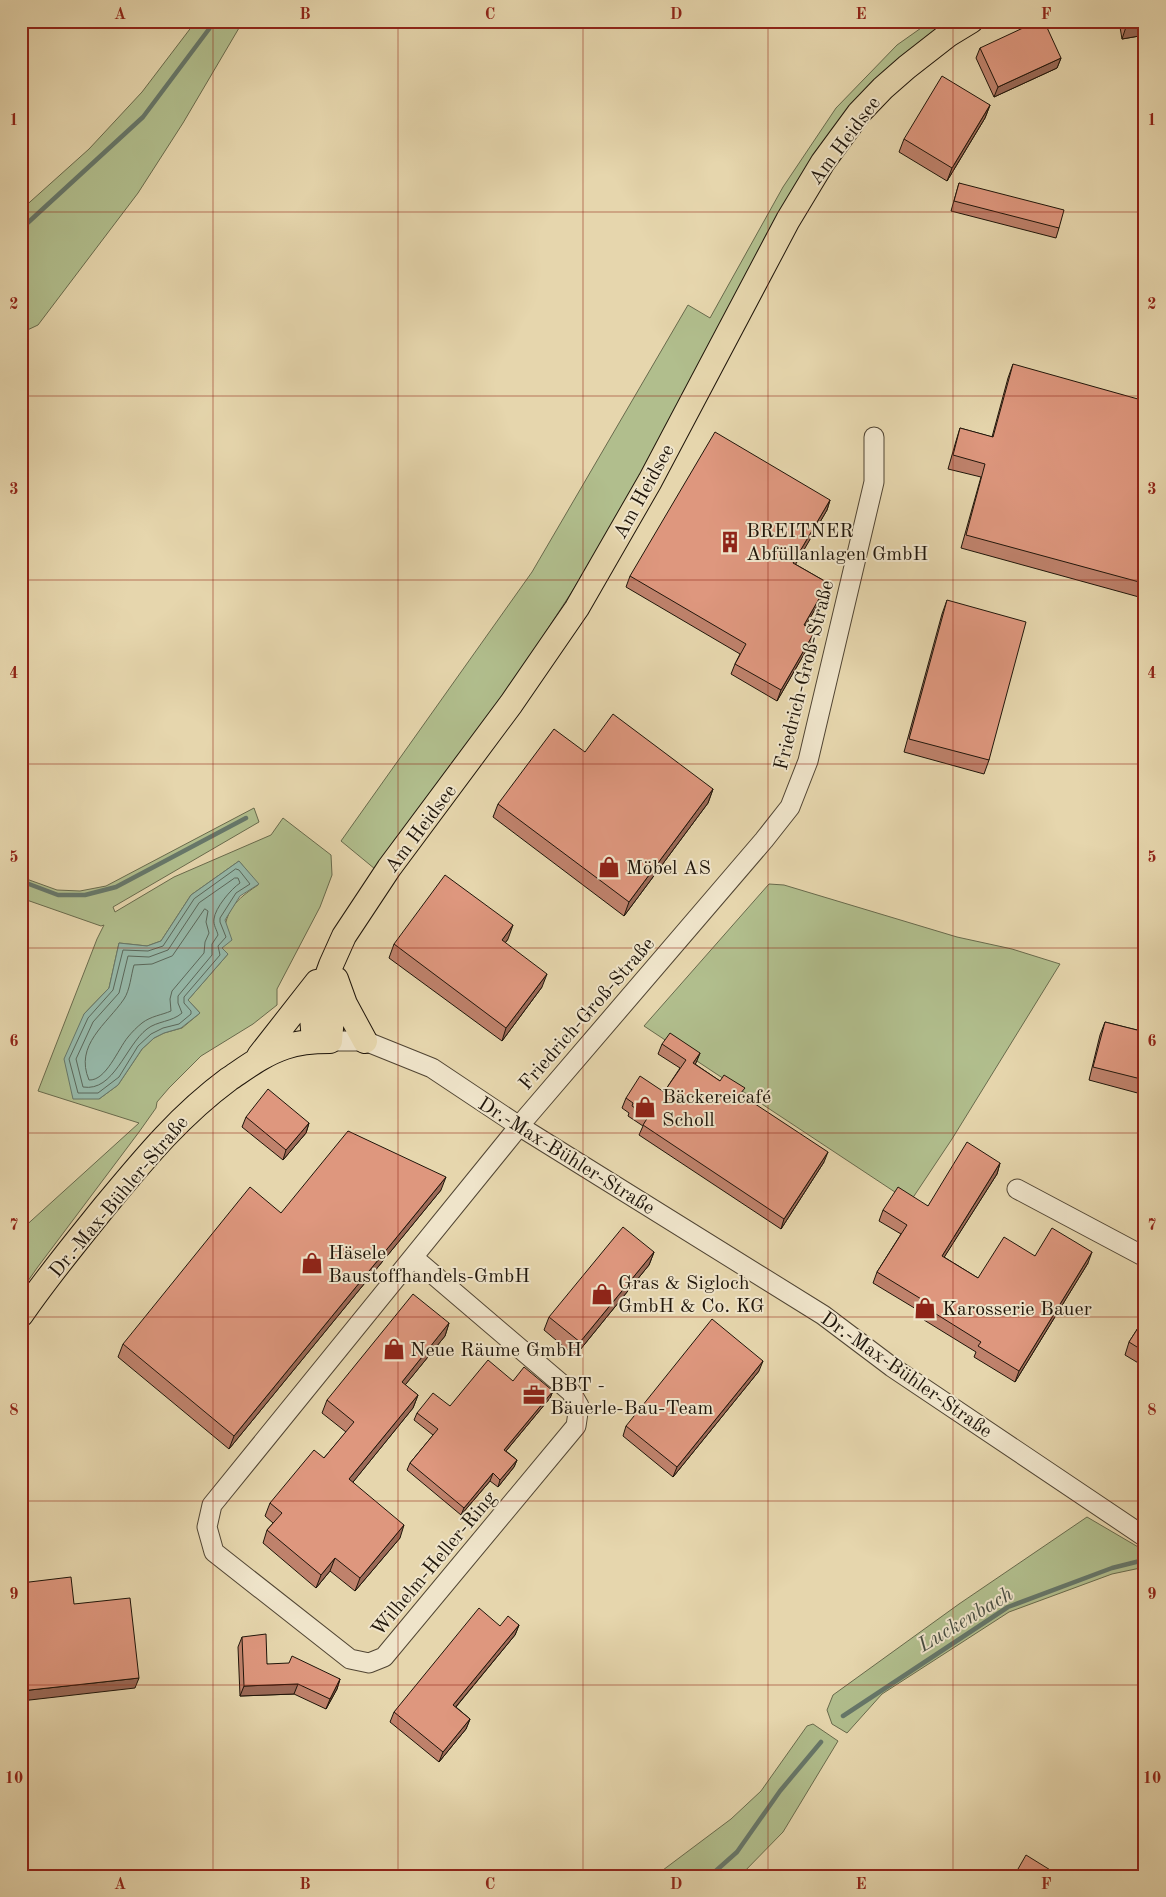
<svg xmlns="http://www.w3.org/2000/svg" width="1166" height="1897" font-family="'Old Standard TT',serif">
<rect width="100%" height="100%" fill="#e6d6ad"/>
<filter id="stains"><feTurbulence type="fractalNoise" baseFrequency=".004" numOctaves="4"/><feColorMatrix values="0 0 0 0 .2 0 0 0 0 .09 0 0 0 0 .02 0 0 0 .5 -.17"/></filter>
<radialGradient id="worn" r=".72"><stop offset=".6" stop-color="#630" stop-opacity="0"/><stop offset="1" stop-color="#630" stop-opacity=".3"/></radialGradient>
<path fill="#b1be8d" stroke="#686a4c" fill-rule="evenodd" d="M196 21H225L239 28 183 123 138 193 38 325 21 333V210L89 149 142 92Z
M931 21H954L874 82 573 590 513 682 375 869 341 841 532 572 688 305 710 318 783 187 836 108 897 45Z
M254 808 259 822 113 907 115 912 174 877 271 835 283 818 331 855 332 875 320 907 277 989V1005L253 1024 201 1056 169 1088 157 1102 156 1108 139 1132 37 1268 21 1291V1230L139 1123 38 1091 97 939 104 925 101 926 21 898V877L57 890 80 891 106 886ZM239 861 258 885C229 904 225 914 222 948L228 954 188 1000 200 1013 182 1028 164 1033 154 1038 142 1049 118 1085 99 1099 84 1014 109 988 119 943 147 946 161 941 191 895Z
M769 884 784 885 957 937 1012 949 1060 964 952 1139 910 1202 644 1026Z
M1087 1517 1145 1551V1567L1112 1574 1009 1612 882 1694 847 1733 832 1724 827 1710 833 1695 959 1604Z
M813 1724 838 1741 783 1832 740 1876H655L731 1819 761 1791 807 1726Z"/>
<path fill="#96b9aa" stroke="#66776a" d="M239 861 259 884 240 896 225 920 232 940 222 948 228 954 188 1000 200 1013 181 1028 164 1033 154 1038 142 1049 118 1085 99 1099H73L64 1059 84 1014 109 988 119 943 147 946 161 941 191 895Z"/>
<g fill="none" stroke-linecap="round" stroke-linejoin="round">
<path stroke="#5a675a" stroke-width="1" d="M236 869 239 870 250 884 236 893 220 918V922L226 937 218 946 220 955 184 997V1003L191 1011V1014L179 1024 163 1028 151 1034 138 1046 119 1077 98 1093H78L69 1059 88 1018 113 990 123 950 148 951 163 946 194 899Z
M235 878H238L240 883C231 889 215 908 214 919 213 925 217 930 218 935L212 944V955L178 996V1003L182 1013C172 1022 157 1021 147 1029 125 1046 114 1092 83 1087L76 1059 93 1022 119 993 128 956 149 957 168 950 199 903Z
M205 909 208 911 206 922 209 933 205 942 204 953 172 991 170 999 171 1011C162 1015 151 1016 142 1023 137 1027 132 1032 128 1037 118 1049 106 1081 89 1080 74 1045 107 1024 124 999 130 990 131 975 134 965L152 964 172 956Z"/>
<path stroke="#66776a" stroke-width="4.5" d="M21 229 143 117 215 21
M21 881 58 895H85L116 887 246 818
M843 1716 1008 1607 1112 1568 1144 1560
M710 1876 737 1852 780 1791 821 1742"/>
<g stroke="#514533" stroke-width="21">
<path id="minor" d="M330 1041H365L432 1068 519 1126 823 1315 892 1367 1145 1537
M1017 1189 1145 1257
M414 1258 571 1392 579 1406 576 1426 384 1657 369 1663 350 1659 214 1552 207 1527 212 1505 525 1119 764 840 790 807 808 761 874 482V437"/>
</g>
<g stroke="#1f150a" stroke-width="26">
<path id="major" d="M336 979 345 1004 365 1041
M314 1041 312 1017 331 965 344 936 389 868 511 704 577 608 650 481 788 220 823 162 859 113 883 88 907 67 948 35 971 21
M259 1056 317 982
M21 1315C47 1277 76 1242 105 1206 144 1159 179 1116 229 1079 247 1067 264 1054 285 1047 299 1042 316 1041 330 1041L332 1016 328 981"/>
</g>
<use href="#minor" stroke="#efe4ca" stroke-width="19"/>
<use href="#major" stroke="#e6d6ad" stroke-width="24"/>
</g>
<path fill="#bf826c" stroke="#1f150a" d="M1119 21H1145V35L1122 39Z
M980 48 1061 58 1057 68 994 97 976 58Z
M990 105 985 118 947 181 899 152 904 139Z
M959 183 1059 228 1056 238 951 211Z
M1013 364 1143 583 1139 597 961 548 981 477 948 469 956 441 960 428 992 437 1008 378Z
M830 500 827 510 795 564 828 583 824 594 805 626 815 631 811 642 777 701 731 674 735 664 740 654 626 587 630 576Z
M947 600 989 760 984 774 904 752 942 614Z
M585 752 713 789 708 803 624 916 493 817 498 804Z
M508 939 505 943 542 987 502 1041 389 958 394 944Z
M1105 1022 1145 1032V1095L1089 1080 1100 1035Z
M662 1044 700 1053 695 1064 742 1096 824 1162 781 1229 639 1135 643 1126 628 1116 629 1113 622 1108 626 1098 664 1092 680 1068 658 1054Z
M246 1117 309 1123 306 1133 283 1160 242 1127Z
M1000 1163 997 1174 944 1257 978 1278 1035 1256 1088 1263 1015 1382 974 1357 976 1352 924 1320 926 1315 873 1283 877 1272 901 1234 879 1221 883 1210 928 1206Z
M441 1190 229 1449 118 1357 123 1344Z
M654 1252 649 1265 575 1356 544 1330 549 1317Z
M1145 1317V1367L1125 1355 1129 1342Z
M449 1323 445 1336 405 1385 418 1395 413 1408 353 1482 400 1538 355 1591 330 1571 316 1588 263 1543 267 1530 273 1523 265 1516 270 1503 324 1458 346 1432 322 1413 327 1400Z
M759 1371 673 1477 623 1436 626 1426Z
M513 1381 553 1391 550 1398 506 1451 517 1460 514 1467 498 1487 490 1481 461 1515 407 1470 410 1463 433 1435 414 1420 417 1413 450 1406Z
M519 1625 515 1635 456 1707 470 1719 466 1729 439 1762 390 1722 394 1712 500 1626Z
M242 1637 267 1664 340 1679 337 1689 326 1709 294 1694 240 1696 238 1647Z"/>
<path fill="#9b6a58" stroke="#1f150a" d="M1128 21H1145V35L1122 39Z
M1061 58 1057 68 994 97 998 87Z
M990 105 985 118 947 181 952 168Z
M830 500 827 510 790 574 793 563Z
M828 583 824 594 800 635 804 625Z
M815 631 811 642 777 701 781 690Z
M713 789 708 803 624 916 629 902Z
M513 925 508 939 497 954 502 940Z
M547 974 542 987 502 1041 506 1028Z
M700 1053 696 1063 689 1073 693 1063Z
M309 1123 306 1133 283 1160 286 1150Z
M828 1152 824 1162 781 1229 784 1219Z
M1000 1163 997 1174 938 1267 942 1256Z
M446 1177 441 1190 229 1449 234 1436Z
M654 1252 649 1265 575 1356 580 1342Z
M1092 1252 1088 1263 1015 1382 1019 1371Z
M449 1323 445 1336 397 1395 402 1382Z
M763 1361 759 1371 673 1477 677 1467Z
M553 1391 550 1398 501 1457 504 1450Z
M418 1395 413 1408 345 1492 349 1479Z
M517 1460 514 1467 498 1487 500 1480Z
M493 1473 490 1481 461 1515 464 1508Z
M404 1525 400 1538 355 1591 360 1578Z
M335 1558 330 1571 316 1588 321 1575Z
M519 1625 515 1635 449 1715 453 1705Z
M139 1678 135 1688 21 1701V1691Z
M340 1679 337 1689 326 1709 330 1699Z
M298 1684 294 1694 240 1696 244 1686Z
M470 1719 466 1729 439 1762 443 1752Z"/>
<path fill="#de977e" stroke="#1f150a" d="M1038 21H1044L1061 58 998 87 980 48Z
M942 76 990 105 952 168 904 139Z
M959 183 1064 210 1059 228 954 201Z
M1013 364 1145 401V578L1143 583 966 535 985 464 953 455 960 428 993 437Z
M715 432 830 500 793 563 828 583 804 625 815 631 781 690 735 664 746 644 630 576Z
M947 600 1026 622 989 760 909 739Z
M613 714 713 789 629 902 498 804 554 729 585 752Z
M445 875 513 925 502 940 547 974 506 1028 394 944Z
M1105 1022 1145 1032V1080L1093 1067Z
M670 1033 700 1053 693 1063 720 1081 724 1075 745 1088 740 1094 828 1152 784 1219 643 1125 648 1117 632 1106 633 1103 626 1098 640 1076 664 1092 686 1060 662 1044Z
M268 1089 309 1123 286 1150 246 1117Z
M348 1131 446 1177 234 1436 123 1344 250 1187 281 1213Z
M967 1142 1000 1163 942 1256 978 1278 1004 1237 1035 1256 1052 1228 1092 1252 1019 1371 978 1346 981 1342 928 1309 931 1305 877 1272 907 1225 883 1210 898 1187 928 1206Z
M623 1227 654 1252 580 1342 549 1317Z
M413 1294 449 1323 402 1382 418 1395 349 1479 404 1525 360 1578 335 1558 321 1575 267 1530 282 1513 270 1503 314 1450 324 1458 354 1422 327 1400Z
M1145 1317V1352L1129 1342Z
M712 1319 763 1361 677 1467 626 1426Z
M488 1360 513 1381 524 1367 553 1391 504 1450 517 1460 500 1480 493 1473 464 1508 410 1463 438 1429 417 1413 433 1393 450 1406Z
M71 1577 74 1604 130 1598 139 1678 21 1691V1583Z
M479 1608 500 1626 508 1616 519 1625 453 1705 470 1719 443 1752 394 1712Z
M266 1634 267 1664 289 1663 292 1656 340 1679 330 1699 298 1684 244 1686 242 1637Z
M1026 1855 1060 1876H1014Z"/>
<path fill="none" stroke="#8f2418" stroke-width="1" stroke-opacity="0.55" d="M213 21V1876M398 21V1876M583 21V1876M768 21V1876M953 21V1876M21 212H1145M21 396H1145M21 580H1145M21 764H1145M21 948H1145M21 1133H1145M21 1317H1145M21 1501H1145M21 1685H1145"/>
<defs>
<g id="building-bare" transform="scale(1.725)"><path d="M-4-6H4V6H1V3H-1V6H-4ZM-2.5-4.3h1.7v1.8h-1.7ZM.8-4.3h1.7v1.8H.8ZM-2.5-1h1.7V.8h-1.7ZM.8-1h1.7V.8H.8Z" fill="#8f2418" stroke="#efe4ca" stroke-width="2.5" paint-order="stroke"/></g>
<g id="shop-bare" transform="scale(1.725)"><path d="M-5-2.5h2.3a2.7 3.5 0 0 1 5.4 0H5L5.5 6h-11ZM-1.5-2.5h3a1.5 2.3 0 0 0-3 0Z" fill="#8f2418" stroke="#efe4ca" stroke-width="2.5" paint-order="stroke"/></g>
<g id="office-bare" transform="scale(1.725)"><path d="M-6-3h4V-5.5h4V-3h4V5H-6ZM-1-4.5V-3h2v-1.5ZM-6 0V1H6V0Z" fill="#8f2418" stroke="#efe4ca" stroke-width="2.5" paint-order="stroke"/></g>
</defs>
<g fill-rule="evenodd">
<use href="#building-bare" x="730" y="542"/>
<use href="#shop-bare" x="609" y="867"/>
<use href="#shop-bare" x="645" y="1107"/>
<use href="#shop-bare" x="312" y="1263"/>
<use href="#shop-bare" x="602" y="1294"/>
<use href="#shop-bare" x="925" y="1308"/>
<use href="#shop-bare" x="394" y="1349"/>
<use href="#office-bare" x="534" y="1395"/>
</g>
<g text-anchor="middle" stroke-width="4" stroke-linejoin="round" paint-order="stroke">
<g font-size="20" fill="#1f150a" stroke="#efe4ca">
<text transform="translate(844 140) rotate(-53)" y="7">Am Heidsee</text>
<text transform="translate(643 491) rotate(-61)" y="7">Am Heidsee</text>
<text transform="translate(803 675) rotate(-76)" y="7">Friedrich-Groß-Straße</text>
<text transform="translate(420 828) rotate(-53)" y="7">Am Heidsee</text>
<text transform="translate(586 1013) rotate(-49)" y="7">Friedrich-Groß-Straße</text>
<text transform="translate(567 1155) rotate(32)" y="7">Dr.-Max-Bühler-Straße</text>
<text transform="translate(118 1196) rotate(-50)" y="7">Dr.-Max-Bühler-Straße</text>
<text transform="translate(907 1374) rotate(35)" y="7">Dr.-Max-Bühler-Straße</text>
<text transform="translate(433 1563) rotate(-50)" y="7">Wilhelm-Heller-Ring</text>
</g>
<g font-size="20" fill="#1f150a" stroke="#efe4ca" text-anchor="start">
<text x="746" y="537">BREITNER<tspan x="746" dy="23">Abfüllanlagen GmbH</tspan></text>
<text x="626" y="874">Möbel AS</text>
<text x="662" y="1103">Bäckereicafé<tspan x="662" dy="23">Scholl</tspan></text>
<text x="328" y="1259">Häsele<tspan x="328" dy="23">Baustoffhandels-GmbH</tspan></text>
<text x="618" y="1289">Gras &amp; Sigloch<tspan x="618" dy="23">GmbH &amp; Co. KG</tspan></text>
<text x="942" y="1315">Karosserie Bauer</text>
<text x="410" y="1356">Neue Räume GmbH</text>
<text x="550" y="1391">BBT -<tspan x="550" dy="23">Bäuerle-Bau-Team</tspan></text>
</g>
<g font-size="21" font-style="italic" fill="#494e42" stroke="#efe4ca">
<text transform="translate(965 1619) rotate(-31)" y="7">Luckenbach</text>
</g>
</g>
<rect width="1166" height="1897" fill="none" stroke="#e6d6ad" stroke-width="55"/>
<rect x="28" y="28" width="1110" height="1842" fill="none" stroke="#8f2418" stroke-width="2"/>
<g font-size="16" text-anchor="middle" font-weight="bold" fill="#8f2418">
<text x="120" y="19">A</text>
<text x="305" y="19">B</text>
<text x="490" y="19">C</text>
<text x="676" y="19">D</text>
<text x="861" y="19">E</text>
<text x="1046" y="19">F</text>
<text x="14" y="125">1</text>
<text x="1152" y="125">1</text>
<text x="14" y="309">2</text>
<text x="1152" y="309">2</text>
<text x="14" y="494">3</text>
<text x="1152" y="494">3</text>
<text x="14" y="678">4</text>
<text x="1152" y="678">4</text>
<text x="14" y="862">5</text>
<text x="1152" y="862">5</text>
<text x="14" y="1046">6</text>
<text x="1152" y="1046">6</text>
<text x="14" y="1230">7</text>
<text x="1152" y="1230">7</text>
<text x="14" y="1415">8</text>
<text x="1152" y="1415">8</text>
<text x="14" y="1599">9</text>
<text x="1152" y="1599">9</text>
<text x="14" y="1783">10</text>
<text x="1152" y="1783">10</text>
<text x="120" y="1889">A</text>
<text x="305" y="1889">B</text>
<text x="490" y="1889">C</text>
<text x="676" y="1889">D</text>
<text x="861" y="1889">E</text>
<text x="1046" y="1889">F</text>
</g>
<rect width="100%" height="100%" filter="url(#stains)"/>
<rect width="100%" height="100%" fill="url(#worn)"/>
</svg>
